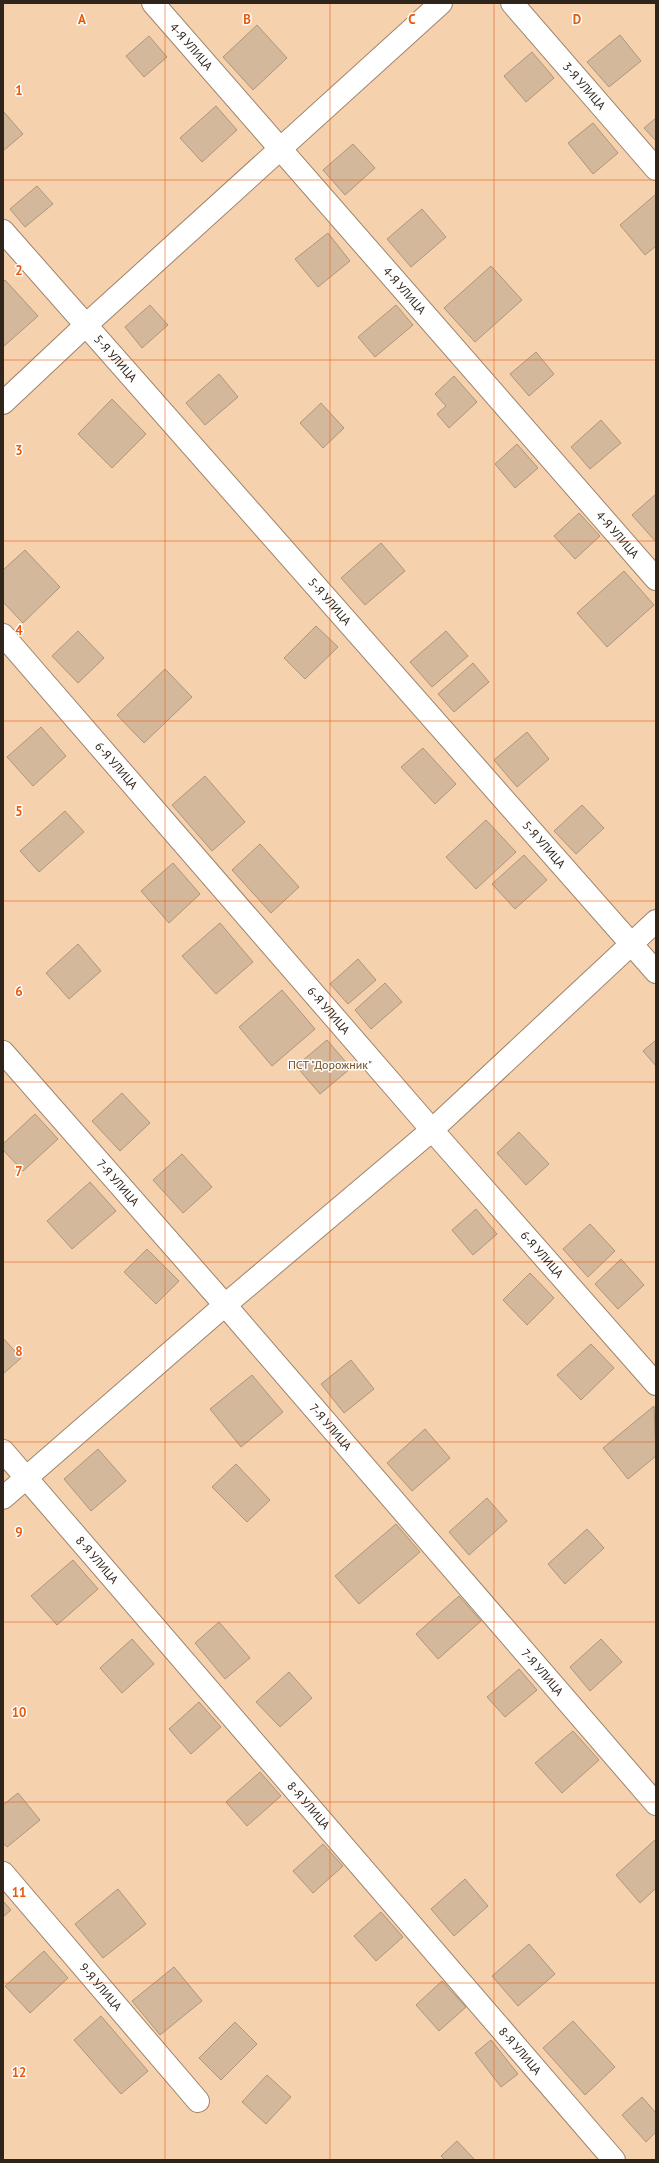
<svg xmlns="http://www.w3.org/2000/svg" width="659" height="2163" font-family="'PT Sans',sans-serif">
<rect width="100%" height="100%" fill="#ffeddc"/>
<path fill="#f5d1ae" d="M3 3H656V2160H3Z"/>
<path fill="#d3b89c" stroke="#af957a" d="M257 25 287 58 253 90 223 57Z
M620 35 641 61 609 87 587 62Z
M149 36 167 57 144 77 126 56Z
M532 52 554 78 526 102 504 76Z
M216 106 237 130 202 162 180 138Z
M3 111 23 134 3 151Z
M656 118V141L644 128Z
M593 123 618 153 593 174 568 143Z
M353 144 375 168 345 195 323 170Z
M37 186 53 204 25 227 10 209Z
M656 194V246L645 255 620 225Z
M422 209 446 237 411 267 387 239Z
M328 233 350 261 318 287 295 259Z
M491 266 522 300 475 342 444 308Z
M5 280 38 316 3 347V282Z
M150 305 168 325 142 348 125 327Z
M396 305 413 325 375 357 358 337Z
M536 352 554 374 529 396 510 374Z
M219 374 238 397 205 425 186 403Z
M454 376 477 402 449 428 437 414 446 406 435 394Z
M112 399 146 434 112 468 78 434Z
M321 403 344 428 323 448 300 423Z
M601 420 621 443 590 469 571 447Z
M517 444 538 468 515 488 495 464Z
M656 494V542L632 515Z
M579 513 600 536 575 559 554 536Z
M381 543 405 571 365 605 341 578Z
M25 550 60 587 23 623 3 602V570Z
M624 571 654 605 607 647 577 613Z
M316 626 338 647 305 679 284 658Z
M78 631 104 658 78 683 52 656Z
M446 631 468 656 432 687 410 662Z
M473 663 489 682 454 712 438 694Z
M165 669 192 697 144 743 117 715Z
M41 727 66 756 33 786 7 757Z
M527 732 549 759 517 787 494 760Z
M423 748 456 784 435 804 401 767Z
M205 776 245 822 212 851 172 805Z
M582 805 604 828 576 854 554 831Z
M65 811 84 832 39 872 20 851Z
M486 820 516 852 476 889 446 857Z
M260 844 299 887 271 913 232 870Z
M524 855 547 880 515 909 492 884Z
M173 863 200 894 169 923 141 891Z
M220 923 253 962 216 994 182 956Z
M78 944 101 971 69 999 46 973Z
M358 959 376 980 348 1004 330 984Z
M385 983 402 1002 371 1029 355 1010Z
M282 990 315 1029 272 1066 239 1027Z
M327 1040 351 1068 320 1094 296 1066Z
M656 1040V1066L643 1051Z
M122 1093 150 1123 120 1151 92 1121Z
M35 1114 58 1139 23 1171 3 1150V1144Z
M519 1132 549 1164 526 1185 497 1153Z
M182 1154 212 1187 183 1213 153 1180Z
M90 1182 116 1211 72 1249 47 1221Z
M476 1209 497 1234 473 1255 452 1230Z
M590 1224 615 1251 588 1277 563 1249Z
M147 1249 179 1281 156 1304 124 1272Z
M621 1259 644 1285 618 1309 595 1284Z
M530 1273 554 1298 527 1325 503 1300Z
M3 1338 21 1358 3 1374Z
M591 1344 614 1368 581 1400 557 1375Z
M351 1360 374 1389 344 1413 321 1384Z
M252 1375 283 1412 241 1447 210 1409Z
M654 1406 656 1456 628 1479 603 1448Z
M425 1429 450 1458 412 1491 387 1463Z
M98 1449 126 1481 91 1511 64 1479Z
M236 1464 270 1500 247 1522 212 1487Z
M487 1498 507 1521 469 1555 449 1532Z
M396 1524 420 1552 359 1604 335 1576Z
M587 1529 604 1548 565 1584 548 1564Z
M73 1560 98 1589 57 1625 31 1596Z
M459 1596 481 1621 438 1659 416 1634Z
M219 1622 250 1658 225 1679 195 1643Z
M132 1639 154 1664 122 1693 100 1668Z
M601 1639 622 1662 590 1691 570 1667Z
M519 1669 537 1690 505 1717 487 1697Z
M289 1672 312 1698 280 1727 256 1702Z
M199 1702 221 1727 191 1754 169 1729Z
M573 1731 599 1760 562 1793 535 1763Z
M260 1772 281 1796 247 1826 226 1802Z
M18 1793 40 1820 7 1847 3 1843V1805Z
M656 1839V1888L640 1903 616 1875Z
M323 1844 343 1866 313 1893 293 1871Z
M465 1879 488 1906 454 1936 431 1909Z
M118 1889 146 1924 103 1958 75 1924Z
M3 1901 11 1910 3 1917Z
M381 1912 403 1937 376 1961 354 1936Z
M529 1944 555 1974 518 2006 492 1976Z
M44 1951 68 1978 30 2013 5 1986Z
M174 1967 202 2001 160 2035 132 2001Z
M442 1981 466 2007 439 2031 416 2005Z
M101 2016 148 2071 121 2094 74 2040Z
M573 2021 615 2067 585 2095 543 2048Z
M235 2022 257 2044 221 2080 199 2058Z
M491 2040 518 2074 501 2087 475 2053Z
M267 2075 291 2097 266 2124 242 2102Z
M642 2097 656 2113V2132L646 2142 622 2115Z
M457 2141 475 2160H445L441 2156Z"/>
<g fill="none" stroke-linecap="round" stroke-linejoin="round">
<g stroke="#9e846a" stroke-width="24">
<g id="minor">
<path id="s1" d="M153 3 656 579"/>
<path id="s2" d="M512 3 656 169"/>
<path id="s3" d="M3 231 656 972"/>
<path d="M3 403 86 325 441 3"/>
<path id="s4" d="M3 635 432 1130 656 1384"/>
<path id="s5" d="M3 1052 225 1305 656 1804"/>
<path id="s6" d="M3 1451 614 2160"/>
<path d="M3 1498 225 1305 432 1130 656 921"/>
<path id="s7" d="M3 1873 198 2101"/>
</g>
</g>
<use href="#minor" stroke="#fff" stroke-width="22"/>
</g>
<path fill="none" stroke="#e8590c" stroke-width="1" stroke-opacity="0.55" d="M165 3V2160M330 3V2160M494 3V2160M3 180H656M3 360H656M3 541H656M3 721H656M3 901H656M3 1082H656M3 1262H656M3 1442H656M3 1622H656M3 1802H656M3 1983H656"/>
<g text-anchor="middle" stroke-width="3" stroke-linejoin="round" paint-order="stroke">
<g font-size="12" fill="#30251b" stroke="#fefefe">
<text dy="4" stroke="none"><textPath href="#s1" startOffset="58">4-Я УЛИЦА</textPath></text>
<text dy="4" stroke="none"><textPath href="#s2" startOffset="110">3-Я УЛИЦА</textPath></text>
<text dy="4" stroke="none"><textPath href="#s1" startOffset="382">4-Я УЛИЦА</textPath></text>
<text dy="4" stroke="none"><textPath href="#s3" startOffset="170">5-Я УЛИЦА</textPath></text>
<text dy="4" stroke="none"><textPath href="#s1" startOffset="706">4-Я УЛИЦА</textPath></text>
<text dy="4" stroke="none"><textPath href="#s3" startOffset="494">5-Я УЛИЦА</textPath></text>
<text dy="4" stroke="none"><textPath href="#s4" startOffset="173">6-Я УЛИЦА</textPath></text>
<text dy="4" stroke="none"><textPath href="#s3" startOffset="818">5-Я УЛИЦА</textPath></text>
<text dy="4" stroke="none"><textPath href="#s4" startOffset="497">6-Я УЛИЦА</textPath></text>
<text dy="4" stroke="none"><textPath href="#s5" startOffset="174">7-Я УЛИЦА</textPath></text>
<text dy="4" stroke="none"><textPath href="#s4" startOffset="821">6-Я УЛИЦА</textPath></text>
<text dy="4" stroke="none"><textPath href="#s5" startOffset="498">7-Я УЛИЦА</textPath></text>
<text dy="4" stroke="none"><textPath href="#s6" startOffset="144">8-Я УЛИЦА</textPath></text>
<text dy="4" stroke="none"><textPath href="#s5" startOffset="822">7-Я УЛИЦА</textPath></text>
<text dy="4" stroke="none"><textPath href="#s6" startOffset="468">8-Я УЛИЦА</textPath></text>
<text dy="4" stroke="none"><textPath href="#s7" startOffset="150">9-Я УЛИЦА</textPath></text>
<text dy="4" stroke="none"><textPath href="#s6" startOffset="792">8-Я УЛИЦА</textPath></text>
</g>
<g font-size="12" fill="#734b1d" stroke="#fefefe">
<text x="330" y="1069">ПСТ "Дорожник"</text>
</g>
</g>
<g font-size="13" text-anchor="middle" font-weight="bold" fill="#e8590c" stroke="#fefefe" stroke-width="3" stroke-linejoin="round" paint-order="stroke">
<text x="82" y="24">A</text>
<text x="247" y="24">B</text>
<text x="412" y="24">C</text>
<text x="577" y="24">D</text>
<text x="19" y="95">1</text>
<text x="19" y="275">2</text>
<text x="19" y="455">3</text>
<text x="19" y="635">4</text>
<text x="19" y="816">5</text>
<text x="19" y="996">6</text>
<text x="19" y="1176">7</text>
<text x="19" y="1356">8</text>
<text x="19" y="1537">9</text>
<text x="19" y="1717">10</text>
<text x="19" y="1897">11</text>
<text x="19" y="2077">12</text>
</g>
<rect width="659" height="2163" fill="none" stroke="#30251b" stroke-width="8"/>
</svg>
